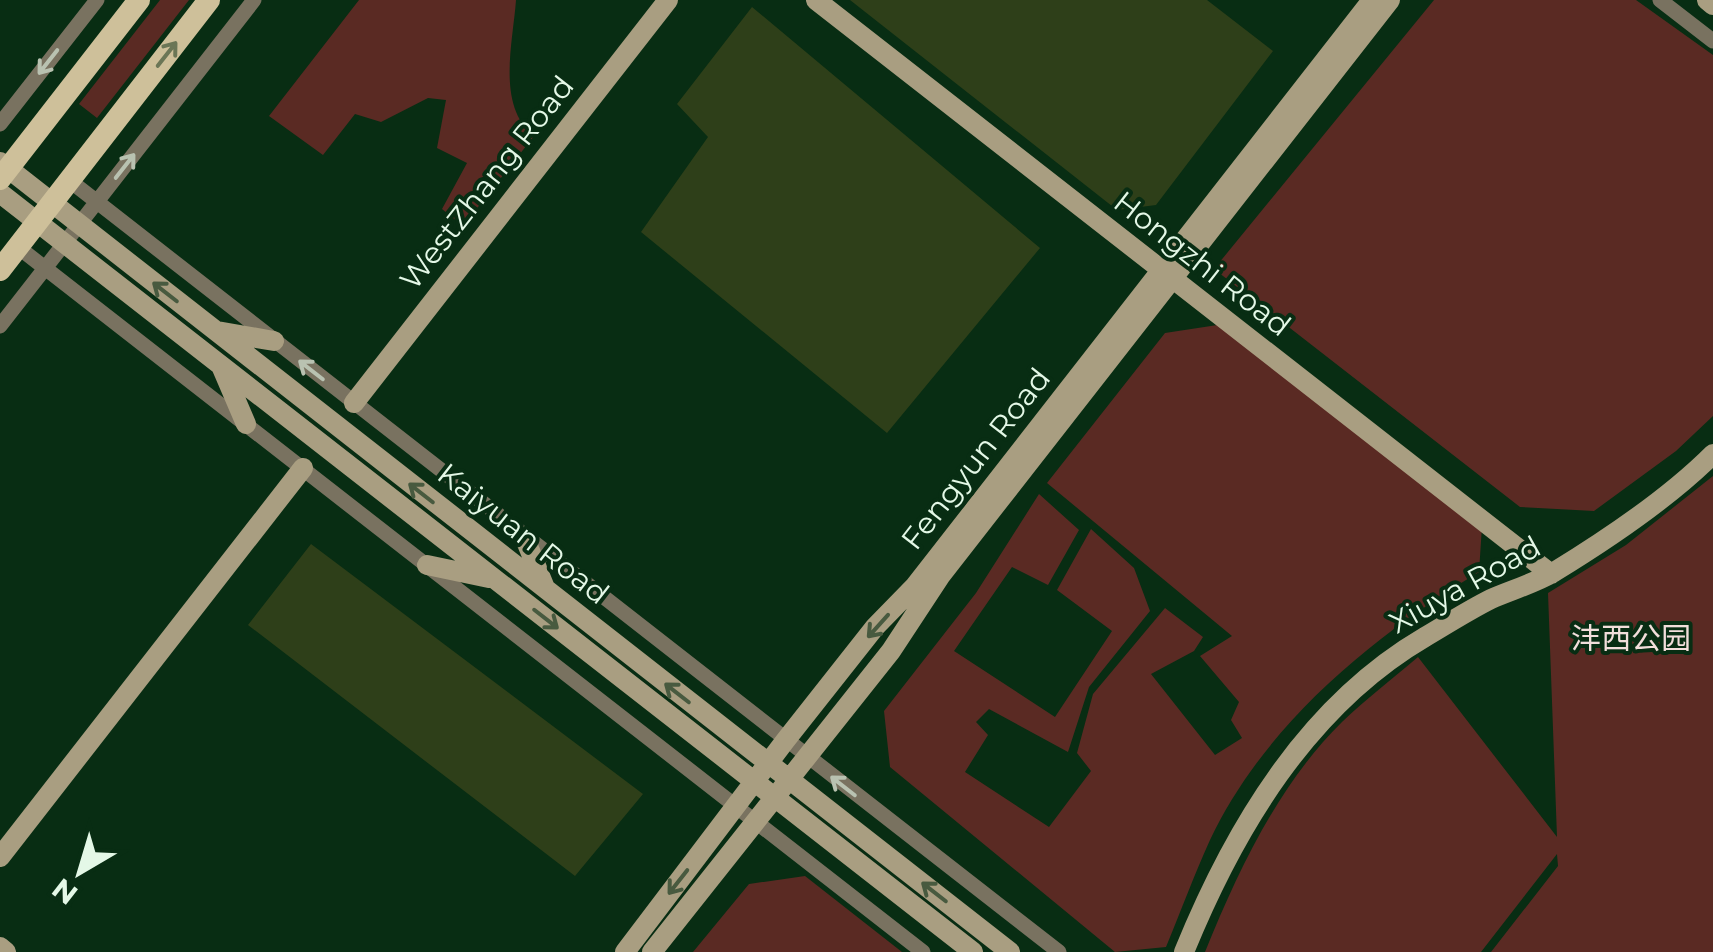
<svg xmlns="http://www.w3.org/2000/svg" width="1713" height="952" font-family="Montserrat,'Noto Sans SC',sans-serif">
<rect width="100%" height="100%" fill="#082d13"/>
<path fill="#5a2a23" d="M160 0H189L97 118 79 104Z
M359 0H516C513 43 496 106 534 136L463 226 442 209 467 163 437 148 446 100 428 98 381 122 355 114 323 155 269 116Z
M1434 0H1636L1713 55V416L1676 451 1594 511 1520 507 1214 269Z
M1224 324 1482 526 1479 572C1372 637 1265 724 1210 840 1194 875 1181 911 1166 947L1115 952 890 767 884 711 976 593 1039 494 1079 530 1048 585 1012 567 954 651 1055 717 1112 631 1057 590 1091 529 1134 568 1150 611 1089 687 1068 752 989 709 976 722 988 735 965 772 1049 827 1091 771 1077 753 1093 694 1165 608 1203 637 1194 651 1151 674 1215 755 1242 738 1231 720 1239 702 1200 656 1232 636 1047 483 1165 333Z
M1713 476V952H1491L1558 866 1557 854 1481 952H1205C1238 871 1278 785 1342 722 1366 699 1392 679 1418 657L1557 837 1548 593 1626 545Z
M805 876 902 952H693L749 884Z"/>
<path fill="#2e3f19" d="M850 0H1207L1273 51 1156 205 1117 210Z
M752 7 1040 248 887 433 641 232 708 137 677 104Z
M311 544 643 794 575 876 248 625Z"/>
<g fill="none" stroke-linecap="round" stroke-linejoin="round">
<path stroke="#797260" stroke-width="15" d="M1660 0 1713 41
M0 124 97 0
M69 180 1059 952
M18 247 923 952
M0 326 254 0"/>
<path stroke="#a99e81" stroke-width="20" d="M816 0 1551 574
M1707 0 1713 5
M0 162 1010 952
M0 193 973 952
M217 331 274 341
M222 368 246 424
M354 403 668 0
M524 536 545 588
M427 565 489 578
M0 857 303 468
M0 947 6 952
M625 952 785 741 875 627 915 586 1372 0
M652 952 891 651 941 575 1390 0
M1184 952C1234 829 1307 706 1425 637 1447 624 1469 610 1491 599 1512 590 1535 583 1554 572 1608 539 1668 499 1713 454"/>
<path stroke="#cec09a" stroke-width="22" d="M0 179 139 0
M0 270 209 0"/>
</g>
<defs><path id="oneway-shaft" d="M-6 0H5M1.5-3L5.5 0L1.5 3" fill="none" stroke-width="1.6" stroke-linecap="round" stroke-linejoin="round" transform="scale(2.5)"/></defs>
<use stroke="#6b7656" href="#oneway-shaft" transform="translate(167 54) rotate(-52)"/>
<g stroke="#b9c2b1">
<use href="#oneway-shaft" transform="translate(48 62) rotate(128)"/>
<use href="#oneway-shaft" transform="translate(125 166) rotate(-52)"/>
<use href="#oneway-shaft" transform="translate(311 370) rotate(-142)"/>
<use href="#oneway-shaft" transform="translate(843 786) rotate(-142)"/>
</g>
<g stroke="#485a3f">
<use href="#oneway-shaft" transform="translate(165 292) rotate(-142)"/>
<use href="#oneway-shaft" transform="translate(421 493) rotate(-142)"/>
<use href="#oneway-shaft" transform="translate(546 619) rotate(38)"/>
<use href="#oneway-shaft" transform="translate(878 626) rotate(132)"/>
<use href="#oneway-shaft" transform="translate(677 693) rotate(-142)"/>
<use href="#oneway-shaft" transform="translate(678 882) rotate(128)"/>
<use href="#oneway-shaft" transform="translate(934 892) rotate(-142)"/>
</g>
<g text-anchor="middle" stroke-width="8" stroke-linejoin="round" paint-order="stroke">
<g font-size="30" fill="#e4f8e7" stroke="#082d13">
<text transform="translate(487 183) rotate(-52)" y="10">WestZhang Road</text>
<text transform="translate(1202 264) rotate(38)" y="10">Hongzhi Road</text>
<text transform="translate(976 459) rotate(-52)" y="10">Fengyun Road</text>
<text transform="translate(523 534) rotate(38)" y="10">Kaiyuan Road</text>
<text transform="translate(1465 585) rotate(-29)" y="10">Xiuya Road</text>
</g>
<g font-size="30" fill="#f2dedb" stroke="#082d13">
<text x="1631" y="649">沣西公园</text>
</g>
</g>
<g transform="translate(80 872) rotate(218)" stroke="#082d13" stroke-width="8" paint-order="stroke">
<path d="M0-8L18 38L0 25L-18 38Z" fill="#e4f8e7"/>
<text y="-15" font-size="28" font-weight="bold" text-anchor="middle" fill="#e4f8e7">N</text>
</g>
</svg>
